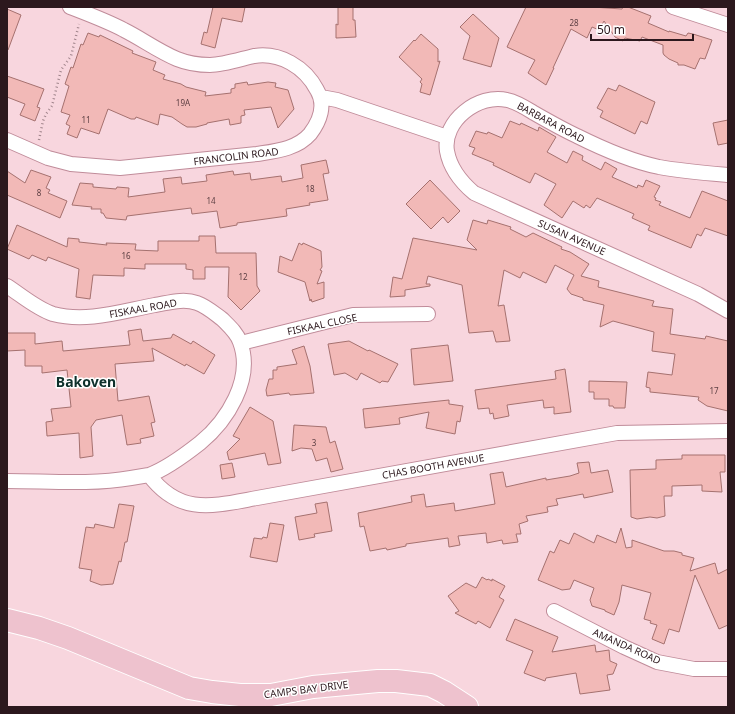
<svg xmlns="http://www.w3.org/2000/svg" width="735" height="714" font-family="'Noto Sans',sans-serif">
<rect width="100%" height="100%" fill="#f8d6de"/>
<path fill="#f2b9b7" stroke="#a5716f" d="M213 7H245L242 22 222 18 215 48 201 44 204 32 207 33Z
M338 7H353V20H355L356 37 336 38V24L338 25Z
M526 7H592L622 9 623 7H628L651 16 648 23 669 32V31L686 36 688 33 693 34 712 40 705 59 700 58 695 69 684 65H678V63L669 59 664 55 663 53V45L642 37 640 41 625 38 623 41 615 37 604 21 599 30 592 27 587 38 571 29 553 68H554L546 85 528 73 535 60 507 47Z
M7 9 21 15 8 50H7Z
M473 14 499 38 491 67 463 59 470 36 460 27Z
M88 33 99 37 100 35 133 51 132 53 156 62 153 70 165 75 163 79 181 84 186 87 206 92 205 96 231 93V89L235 88V84L247 82 248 85 268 82 276 83 275 87 288 90 294 109 278 128 271 107 244 110 245 115 241 116V123L230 125 229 119 207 123V124L196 127H187L182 124 172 117 160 114 158 125 136 117 135 119H131L108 109 99 134 81 128 77 138 67 134 70 126 66 124 70 115 61 112 69 86 65 84 71 67 73 68 81 44 83 45Z
M421 34 438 49V62L440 61 430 95 420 92 422 84 420 82 422 79 399 57 414 40 415 41Z
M7 76 44 89 37 107 40 108 35 121 20 115 25 104 7 97Z
M619 85 655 102 647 124 641 121 635 134 600 117 603 111 597 108 608 88 616 91Z
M728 120V143L718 145 713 123Z
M510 121 520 125 521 123 538 131 539 127 556 137 547 152 567 163 573 151 583 156 582 160 601 170 605 162 617 169 612 177 637 188 638 185 643 187 646 180 660 186 654 197 656 198 655 200 661 202 659 205 690 218 702 191 728 201V236L705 228 701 236 697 234 691 248 648 230 650 226 632 218 634 214 597 198 590 208 586 205 584 208 573 201 562 218 544 205 556 184 535 173 530 183 493 165 494 163 472 154 475 148 469 146 476 131 487 134 488 132 502 138Z
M326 160 329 173 323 174 328 200 309 203 310 205 286 209 287 216 237 223V225L220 228 217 211 192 214 191 208 127 216 126 220 106 218 103 213H101V209H91L92 207 72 205 80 183 93 184V187L116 189 117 187 129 188 128 197 165 192 163 179 181 177 182 184 207 181 206 175 233 171 234 175 250 173 251 180 281 176 282 182 303 178 301 165Z
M31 170 51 177 46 188 50 190 48 193 67 201 60 218 7 195V171L25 183Z
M430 180 460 211 448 223 443 217 431 229 406 204Z
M473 220 487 224 488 220 511 227 510 229 526 237 533 233 562 247 561 249 570 252 589 264 581 276 599 281 598 287 654 301 652 306 673 309 670 334 705 339 706 336 728 341V411L707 406 698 400 699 397 650 392V388L646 387 648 372 672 375 675 354 652 351 654 332 613 321 600 327 604 305 583 300V298L571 294 567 289 574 275 555 265 546 283 523 272 520 278 504 270 498 306 504 305 510 341 496 342 493 331 469 333 462 285 428 276 426 284H430V286L405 290V296L390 297 393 277 402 279 413 238 477 250 467 240Z
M17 225 67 247 68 238 79 239V242L107 245 106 243 136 244 135 250 158 251V241H199V236H215L216 253H256L257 286 260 291 241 310 228 297 229 267H205V279H193V270L186 269V264H145V269L124 268V276L93 275 90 299 76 297 79 269 48 257 46 261 32 255 29 259 7 249Z
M299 243 302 245 303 243 321 251 322 267 320 270 322 271 317 284 324 282V298L312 302 311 299 310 301 305 282 278 272 280 256 292 261Z
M141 329 143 341 171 338 173 334 191 344 193 341 215 355 204 374 186 364 185 366 152 348 154 361 115 364 118 401 149 396 155 422 151 423 154 436 140 439 141 443 127 445 122 415 96 420 91 427 93 456 80 458 79 433 47 436 46 422 53 421 51 409 71 407 67 370 42 373V366H25V350L7 351V333H35V344L62 341 63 351 130 345 128 331Z
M349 341 368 351 369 350 398 364 388 382 382 381 380 383 361 373 357 380 345 373 334 375 328 344Z
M448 345 453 381 414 385 411 349Z
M304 346 310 366 314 393 290 395 289 393 267 396 266 390 269 379H273V370H277V367L297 364 292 350Z
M565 369 571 412 554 414V407L544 408 543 400 507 405 509 416 494 419 493 413 490 414 489 408 478 409 475 390 556 379 555 371Z
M589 381 627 382 625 408H614L613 406H609V399H594V392H589Z
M449 400V404L463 406 460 422 457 421 455 434 426 428 429 412 399 418 400 424 365 428 363 409Z
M250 407 273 421 281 463 268 465 265 453 229 460 227 452 240 439 233 436Z
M294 425 326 427 330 443 335 441 343 469 331 472 327 458 316 461 312 449 301 448 292 451Z
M682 455H725V472H720L722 492 702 491V485L672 486V496H664L665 516 657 518 650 517 637 519 631 517 630 470 656 469V460L682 459Z
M589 462 591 473 608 470 613 492 584 498 583 494 556 499 558 505 547 507 548 512 526 516 528 521 519 524 521 534H516L518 542 503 544 502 540 487 543 486 533 458 536 460 545 449 547 448 538 406 544V546L387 550 386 548 370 551 364 526 360 527 358 513 412 502 411 496 424 494 426 507 454 503 455 511 495 504 490 474 503 472 506 487 546 478V480L570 476 579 473 577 463Z
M232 463 235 477 222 479 220 465Z
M327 502 332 531 314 534 315 537 299 540 295 517 317 513 315 504Z
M119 504 134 506 127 542H125L121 562 119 561 113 584 101 585 90 581 92 570 79 568 86 527 94 528 95 524 114 528Z
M270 523 284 525 277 562 250 557 254 538 262 539 263 537 267 538Z
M621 528 626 548 632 547V540L664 551H674L682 553V555L694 558 690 571 715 563 718 574 728 569V625L719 629 695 575 679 632 669 629 664 644 652 639 657 625 650 623 651 621 644 619 651 593 622 585 619 602 614 615 605 611V610L592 606 590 600 594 588 574 580 570 589 562 590 538 580 550 551 554 553 560 540 569 544 574 533 594 543 597 535 616 543Z
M482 577 487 580 488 579 492 581V579L505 586 499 597 504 600 490 628 478 621 476 624 455 613 459 611 448 596 466 583 476 588Z
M515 619 558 637 552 652 595 645 596 652 609 650 610 661 617 664 613 674 607 675 610 690 580 694 576 673 546 678 545 681 524 673 533 651 506 640Z"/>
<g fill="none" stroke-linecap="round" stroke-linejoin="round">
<g stroke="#c08c9a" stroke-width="16">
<path id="street" d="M673 7 728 25
M321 97 337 100 447 137
M7 140 48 158 71 164 120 168 257 154C276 151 297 149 310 134 320 121 326 105 317 90 305 67 280 52 254 56 241 59 223 65 210 65 199 65 187 63 177 59 158 51 142 39 124 30 107 21 88 14 70 7
M728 175C705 173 681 171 659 167 630 161 603 149 577 136 562 129 548 121 534 113 526 108 517 102 507 100 479 93 442 121 447 151 450 168 461 182 474 193L698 294 728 311
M7 286C21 295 37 309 53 314 87 323 122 311 155 305 168 303 183 298 197 303 206 306 214 313 222 319 229 326 237 333 240 342 254 379 227 421 200 443 186 454 166 469 149 475 143 476 137 477 131 478 90 485 48 481 7 481
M241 343 353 315 428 314
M149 475C180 516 213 506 257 498L617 433 728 431
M554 611 624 647 657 662 694 669H728"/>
</g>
<g stroke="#fff" stroke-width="24">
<path id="primary" d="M7 620 39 628 68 638 189 688 212 692 240 695H271L313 687 378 681H396L430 685 444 692 467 707"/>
</g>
<path stroke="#a1858c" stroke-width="2.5" stroke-dasharray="1 3" stroke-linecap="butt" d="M39 140 43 121 46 114 52 106 61 70 71 56 79 24"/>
<use href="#street" stroke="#fff" stroke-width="14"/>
<use href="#primary" stroke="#eec2ce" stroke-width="22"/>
</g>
<g text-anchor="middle" stroke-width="3" stroke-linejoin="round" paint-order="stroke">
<g font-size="8" fill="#5e4044">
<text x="574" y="26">28</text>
<text x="183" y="106">19A</text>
<text x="86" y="123">11</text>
<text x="310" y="192">18</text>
<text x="39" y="196">8</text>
<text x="211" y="204">14</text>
<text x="126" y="259">16</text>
<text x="243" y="280">12</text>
<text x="714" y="394">17</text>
<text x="314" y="446">3</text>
</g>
<g font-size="10" fill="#2c181d" stroke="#fff">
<text transform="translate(551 122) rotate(28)" y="4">BARBARA ROAD</text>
<text transform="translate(236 156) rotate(-7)" y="4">FRANCOLIN ROAD</text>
<text transform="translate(572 237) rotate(24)" y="4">SUSAN AVENUE</text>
<text transform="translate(143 308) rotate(-10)" y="4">FISKAAL ROAD</text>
<text transform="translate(322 324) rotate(-12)" y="4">FISKAAL CLOSE</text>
<text transform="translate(433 466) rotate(-10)" y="4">CHAS BOOTH AVENUE</text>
<text transform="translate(627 646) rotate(24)" y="4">AMANDA ROAD</text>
<text transform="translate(306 689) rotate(-7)" y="4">CAMPS BAY DRIVE</text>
</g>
<g font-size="14" font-weight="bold" fill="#0e302b" stroke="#fff">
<text x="86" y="387">Bakoven</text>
</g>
</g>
<rect width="735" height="714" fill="none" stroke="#2c181d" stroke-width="16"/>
<path d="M591 34v6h102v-6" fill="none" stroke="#2c181d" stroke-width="2"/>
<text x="597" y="34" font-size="12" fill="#2c181d" stroke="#ffffff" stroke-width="3" paint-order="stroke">50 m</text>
</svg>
